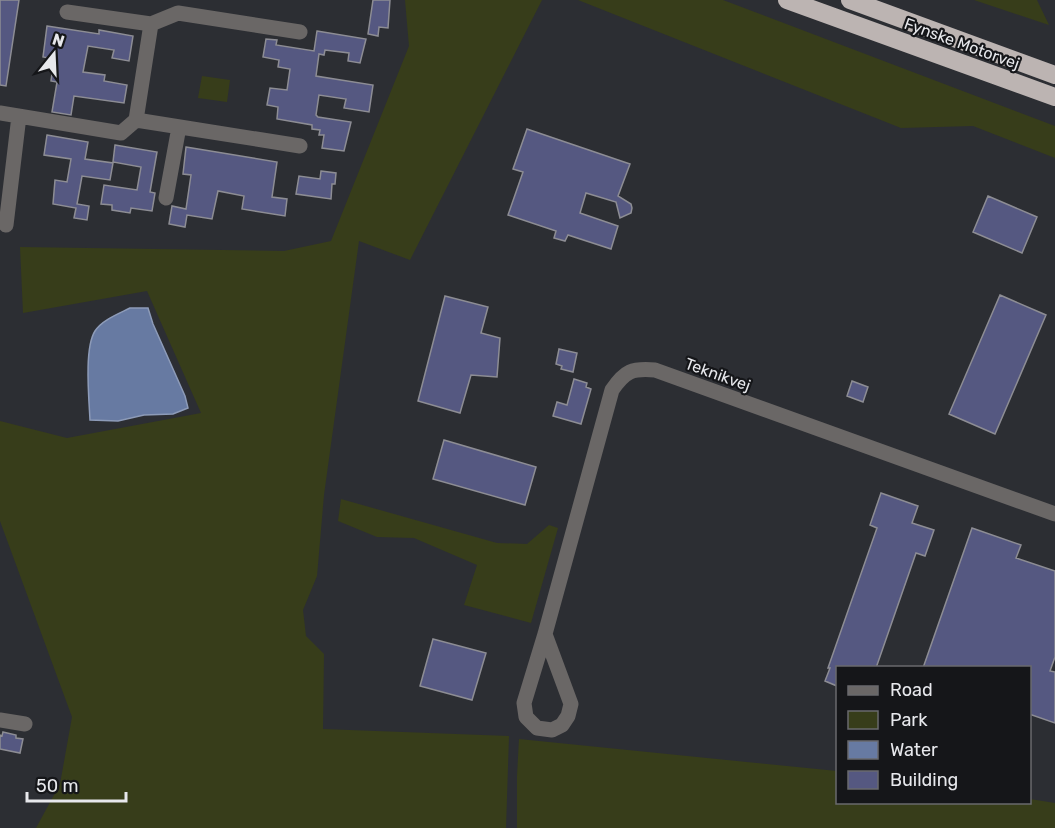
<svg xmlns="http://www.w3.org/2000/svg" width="1055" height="828" font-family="Rubik,sans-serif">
<rect width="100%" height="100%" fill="#2c2e33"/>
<path fill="#373d1a" d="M405 0H542L410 260 359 241 324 495 317 576 303 610 306 636 324 654 323 729 509 736 506 828H36L60 784 72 717 0 521V421L67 438 201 413 147 291 23 313 20 247 284 251 331 241 409 46Z
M578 0H723L1055 126V158L973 126 901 128Z
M974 0H1037L1049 25Z
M202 76 230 80 227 102 198 98Z
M341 499 497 543 527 544 549 525 558 528 531 623 464 605 477 565 414 538 377 537 338 521Z
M519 739 837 771 838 802H1030V799L1055 803V828H517V776Z"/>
<path fill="#677aa2" stroke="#8d9bb8" stroke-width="1.5" d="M130 308H148L153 324 185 396 188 408 173 414 144 415 118 421 90 420C89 399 84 348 95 331 102 320 118 314 130 308Z"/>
<path fill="#555881" stroke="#8d8d94" stroke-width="1.5" d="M0 0H19L6 86 0 85Z
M373 0H390L388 28 379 27 378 36 368 34Z
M47 26 99 34V30L133 36 129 61 112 58 114 50 88 46 83 72 105 75 104 81 127 85 124 103 74 96 71 115 52 112 57 82 51 81 54 59 43 57Z
M317 31 366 39 360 63 348 61 349 53 325 50 324 55 319 54 316 76 373 85 369 112 344 108 346 99 319 95 316 115 318 117 351 122 344 151 322 148 324 135H319L320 130 312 129V125L277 119 278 107 267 105 270 88 287 90 290 69 278 67 279 60 263 57 266 39 277 40 276 45 314 51Z
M527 129 630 164 618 196 631 204 632 208 631 213 620 218 616 202 586 193 580 213 618 226 611 249 568 235 565 241 554 238 556 231 508 215 523 172 513 169Z
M47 135 88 142 85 159 113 163 110 180 82 176 77 204 89 206 87 220 74 218 76 208 53 204 55 180 67 182 71 159 44 155Z
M115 145 157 152 150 192 155 193 152 211 131 208 130 213 112 210V205L101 204 104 185 137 190 141 167 113 162Z
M186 147 277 162 272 197 287 199 285 216 242 209 244 196 218 191 212 219 187 215 185 227 169 224 172 206 186 209 191 175 183 174Z
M321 171 336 173 335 184H332L331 199 296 194 299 176 320 179Z
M988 196 1037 217 1022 253 973 232Z
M1000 295 1046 315 995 434 949 414Z
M445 296 488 307 481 333 500 338 497 377 471 375 460 413 418 401Z
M559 349 577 353 573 372 561 369 562 366 556 364Z
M574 379 587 383 586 387 591 389 581 424 553 416 557 402 567 405Z
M852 381 868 387 863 402 847 396Z
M444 440 536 467 525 505 433 479Z
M881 493 918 506 912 523 934 530 925 556 916 553 876 668H837V686L825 681 830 668H828L877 528 870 525Z
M972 528 1021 545 1016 558 1055 571V657L1050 671 1055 672V723L1029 714V668H923Z
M433 639 486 653 472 700 420 686Z
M3 732 16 735V738L23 739 20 753 0 749V735L2 736Z"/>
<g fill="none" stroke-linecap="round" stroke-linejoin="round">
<path stroke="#6a6766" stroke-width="15" d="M67 12 151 24 178 13 300 32
M0 113 121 133 136 120 300 146
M136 120 151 24
M166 198 179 127
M6 225 19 116
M545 634 571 704 568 716 562 725 552 730 537 728 526 717 524 703 545 634 612 390C625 371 632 368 655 370L1055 514
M0 720 25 724"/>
<path stroke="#bcb4b2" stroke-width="18" d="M787 0 1055 97
M850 0 1055 75"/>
</g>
<g text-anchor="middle" stroke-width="4.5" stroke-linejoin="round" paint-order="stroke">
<g font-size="16" fill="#e7e8ec" stroke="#151619">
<text transform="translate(962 43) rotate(20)" y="6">Fynske Motorvej</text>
<text transform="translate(718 374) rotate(20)" y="6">Teknikvej</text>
</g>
</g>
<rect x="836" y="666" width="195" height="138" fill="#151619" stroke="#696a6d" stroke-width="1.5"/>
<rect x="848" y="686" width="30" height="9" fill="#6a6766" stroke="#696a6d" stroke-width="1.5"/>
<text x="890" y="696" font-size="18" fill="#e7e8ec">Road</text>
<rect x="848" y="711" width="30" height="18" fill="#373d1a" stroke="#696a6d" stroke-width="1.5"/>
<text x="890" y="726" font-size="18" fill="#e7e8ec">Park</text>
<rect x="848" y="741" width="30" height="18" fill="#677aa2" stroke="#696a6d" stroke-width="1.5"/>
<text x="890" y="756" font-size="18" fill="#e7e8ec">Water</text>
<rect x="848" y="771" width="30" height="18" fill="#555881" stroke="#696a6d" stroke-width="1.5"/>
<text x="890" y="786" font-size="18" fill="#e7e8ec">Building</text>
<g transform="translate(54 54) rotate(18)" stroke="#151619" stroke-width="4.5" paint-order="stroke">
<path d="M0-4.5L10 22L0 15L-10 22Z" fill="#e7e8ec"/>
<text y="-9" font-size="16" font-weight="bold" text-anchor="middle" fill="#e7e8ec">N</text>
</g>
<path d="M27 792v9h99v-9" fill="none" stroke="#e7e8ec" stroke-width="3"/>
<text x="36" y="792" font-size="18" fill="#e7e8ec" stroke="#151619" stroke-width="4.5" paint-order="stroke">50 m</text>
</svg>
